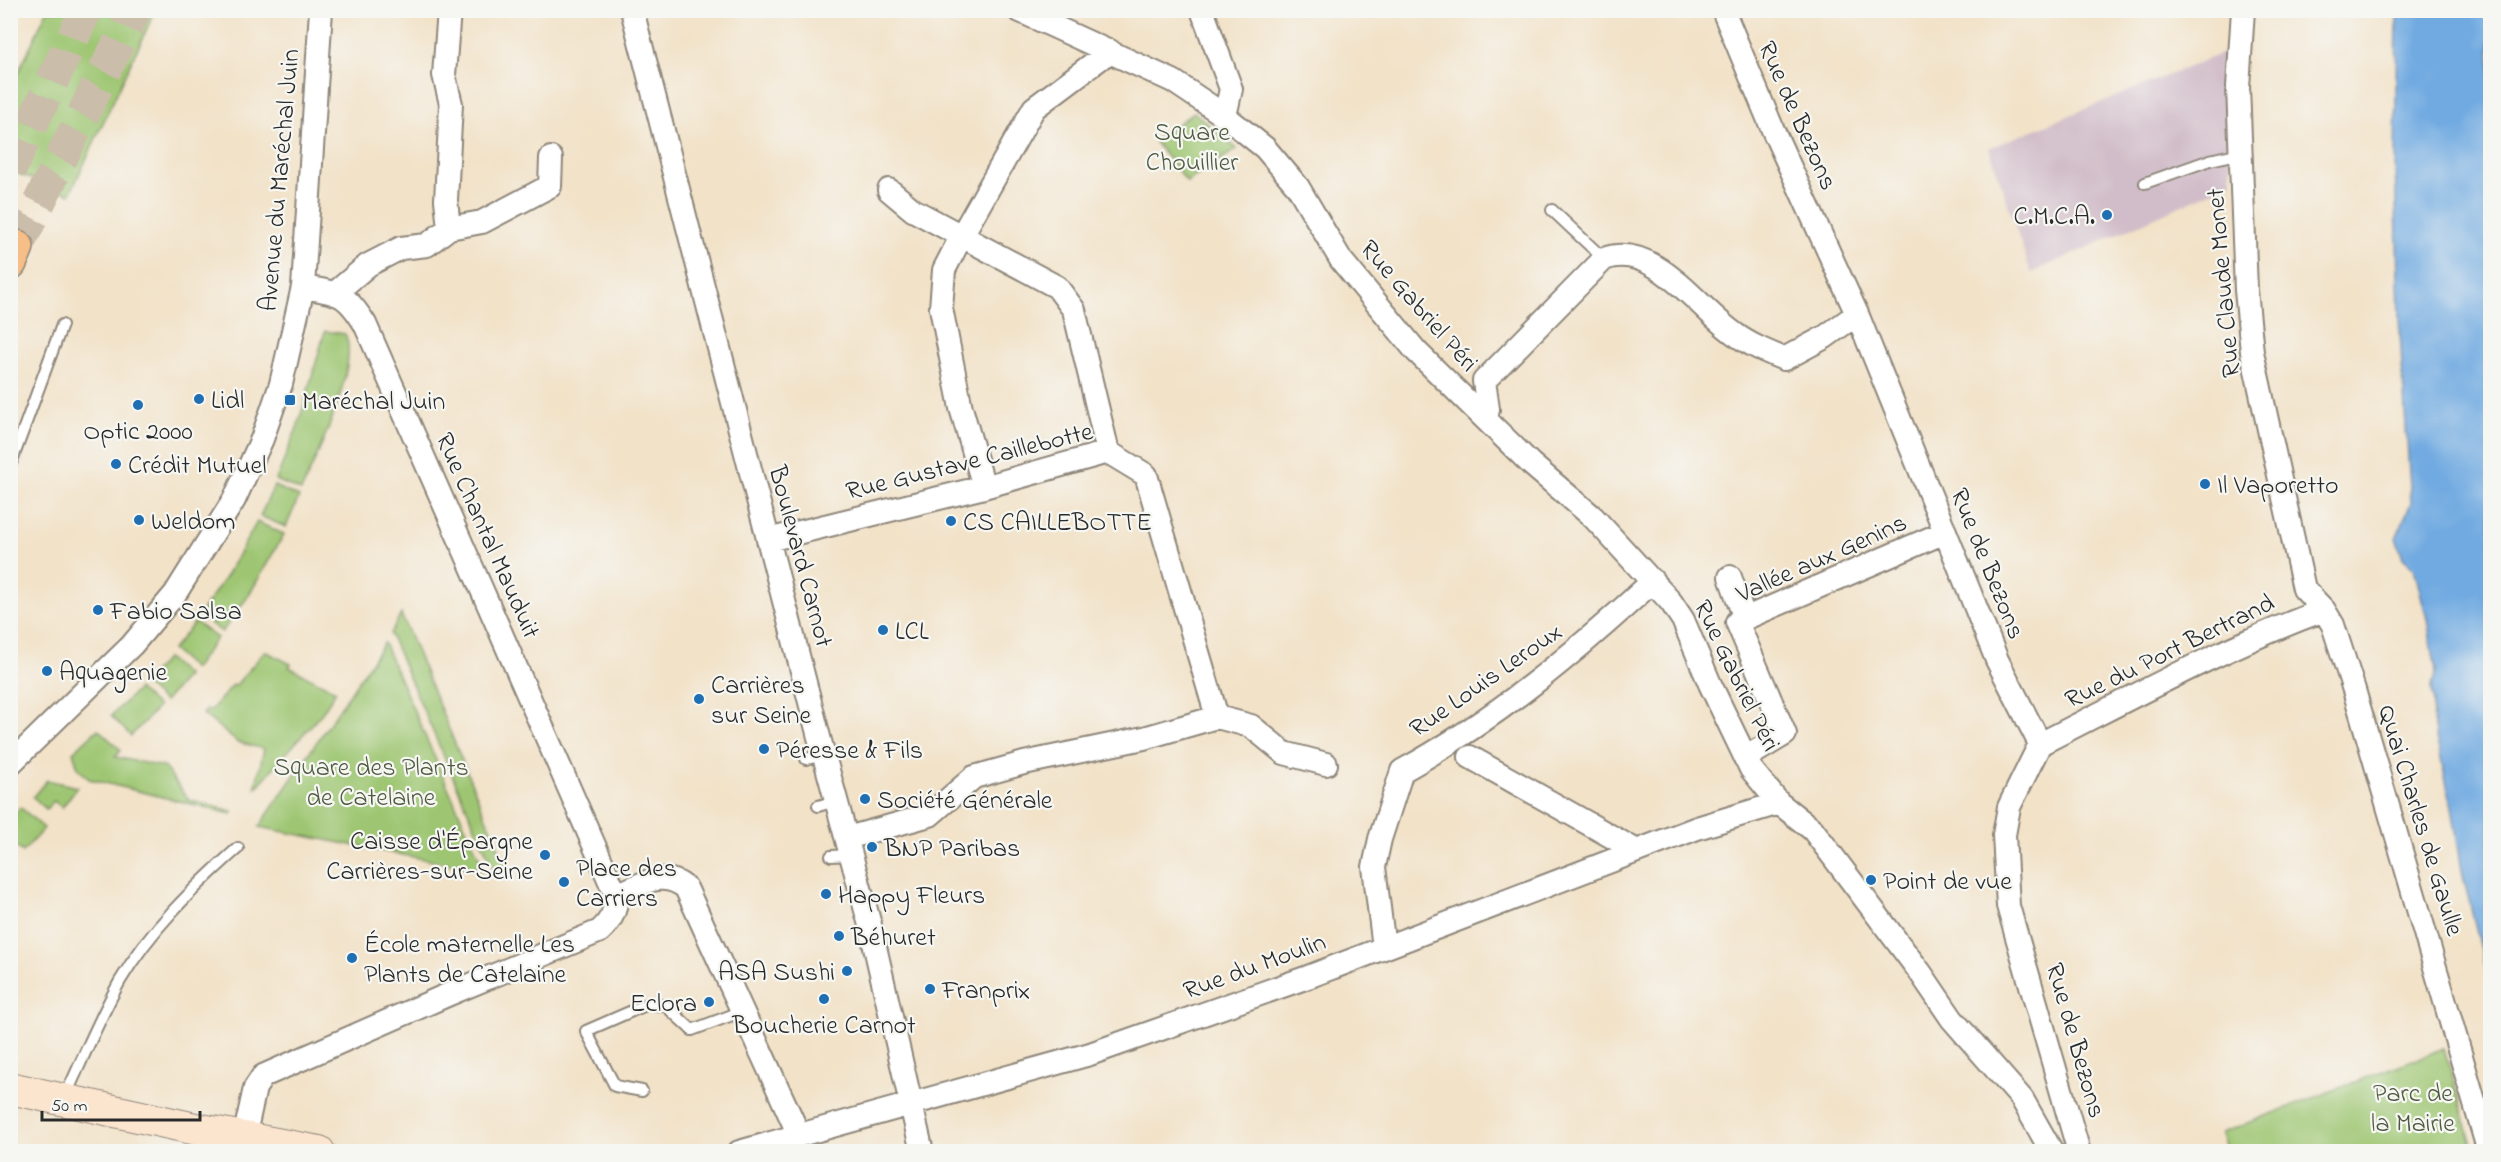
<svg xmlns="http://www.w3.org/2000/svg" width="2501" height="1162" font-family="'Indie Flower',sans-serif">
<rect width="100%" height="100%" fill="#f6f6f2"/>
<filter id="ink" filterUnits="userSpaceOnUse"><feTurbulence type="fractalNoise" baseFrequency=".0167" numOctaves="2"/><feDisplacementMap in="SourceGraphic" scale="12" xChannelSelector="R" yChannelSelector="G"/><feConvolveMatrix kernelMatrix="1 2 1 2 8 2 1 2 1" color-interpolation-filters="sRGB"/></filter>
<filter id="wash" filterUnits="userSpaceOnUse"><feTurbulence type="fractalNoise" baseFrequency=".008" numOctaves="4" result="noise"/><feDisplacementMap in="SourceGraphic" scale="24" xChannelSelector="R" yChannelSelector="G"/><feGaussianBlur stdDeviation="1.35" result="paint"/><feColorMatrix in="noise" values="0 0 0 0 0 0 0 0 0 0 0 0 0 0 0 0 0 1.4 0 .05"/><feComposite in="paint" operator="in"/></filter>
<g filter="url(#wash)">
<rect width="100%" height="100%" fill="#f2e2c8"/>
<path fill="#d1bdc9" d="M2230 50 2231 183 2031 273 1989 148Z"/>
<path fill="#9ec672" stroke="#64784e" stroke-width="1.5" d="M47 11H155L70 194 11 171V88Z
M1194 112 1237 149 1187 182 1154 141Z
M325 331 345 334C361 364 315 460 301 491L276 480 298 425Z
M274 486 299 497 286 527 260 516Z
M257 522 284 534 249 595 222 632 199 615 226 576Z
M401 614 509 873 494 870 390 634Z
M195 622 217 638 194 669 172 650Z
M384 643 485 871 259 827Z
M265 651 291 664 289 667 336 691 322 713 255 789 264 749 237 742 203 714 207 709 210 711 233 685 235 686Z
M167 658 187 676 164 702 143 683Z
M138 689 158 707 131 736 111 716Z
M98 729 121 750 115 757 164 767 189 800 233 811 232 814 89 779 78 768 73 752Z
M47 780 77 787 62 808 54 801 46 809 33 797Z
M20 807 44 828 23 852 11 843V819Z
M2444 1048 2474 1151H2227L2221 1133Z"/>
<path fill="#71aae1" stroke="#4e6a86" stroke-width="1.5" d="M2397 11H2490V985L2463 876 2452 808 2434 728 2432 686 2436 671 2427 619 2414 568 2403 558 2396 538 2411 503 2399 319 2395 160Z"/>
</g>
<g filter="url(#ink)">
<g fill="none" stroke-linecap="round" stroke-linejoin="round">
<path stroke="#cabda9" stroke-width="33" stroke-dasharray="33 16" stroke-linecap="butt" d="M10 170 86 10
M17 247 135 10"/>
<g stroke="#8e867a" stroke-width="14">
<path id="lane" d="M2145 183 2210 160 2241 153
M1552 210 1604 259
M10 466 62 325
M806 759 824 755
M818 806 836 801
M831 856 851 855
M642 1091 615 1086 586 1031 648 1004 666 1006 692 1030 743 1011
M65 1097C83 1058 99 1019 120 981 150 930 194 887 238 848"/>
</g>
<g stroke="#8e867a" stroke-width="26">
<path id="street" d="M632 10 820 741 870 925 922 1152
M1018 10 1173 81 1225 116 1265 148 1298 187 1341 260 1416 351 1531 464 1593 517 1671 602 1683 620 1710 684 1751 769 1779 803 1813 830 1920 972 1952 1019 2022 1099 2052 1152
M1202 10 1231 89 1225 116
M1723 10 1773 130 1857 314 1997 660 2040 744
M2243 10 2238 87 2246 290 2252 352 2304 589 2324 610 2333 625 2354 690 2489 1152
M889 190 913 210 1057 287 1074 310 1108 452
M449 228 446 200 451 104 444 75 449 10
M335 293 368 265 401 248 427 245 449 228 482 222 550 186 551 158
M1486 419 1488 409 1484 381 1604 259C1654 240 1699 310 1735 334 1750 345 1767 352 1784 359L1825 337 1857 314
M984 487 961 408 941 308 944 270 962 235 1034 108 1110 51
M768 540 984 487 1108 452 1146 475 1217 717 1144 738 1024 763 974 777 930 815 847 838
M1730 577 1745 619
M1217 717 1251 726 1284 753 1326 764
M2040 744 2009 807 2004 835 2008 906 2079 1152
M2040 744C2133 697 2226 646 2324 610
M1470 757 1637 851
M1745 758 1785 734 1737 622 1945 532
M10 764 132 645 175 594 234 500 262 439 281 384 303 287 321 10
M616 895C642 885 662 868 686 888L799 1135
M1384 948 1374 867 1380 839 1402 771C1495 720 1575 653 1653 581
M244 1138 255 1088 263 1076 447 995 600 931C611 921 617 910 616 895L365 324C345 292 339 293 303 287
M739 1152 1090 1054 1308 977 1697 828 1779 803"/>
</g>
<g stroke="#8e867a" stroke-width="34">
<path id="secondary" d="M10 1088 196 1129 319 1152"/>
</g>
<g stroke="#8e867a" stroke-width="36">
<path id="highway" d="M10 263 17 247"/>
</g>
<use href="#lane" stroke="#fff" stroke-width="10"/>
<use href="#street" stroke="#fff" stroke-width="22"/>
<use href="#secondary" stroke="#fce5cf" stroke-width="32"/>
<use href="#highway" stroke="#f7be87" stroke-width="33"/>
</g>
</g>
<g fill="#1f6fb2" stroke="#f6f6f2" stroke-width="2">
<circle cx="2107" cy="215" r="6"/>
<circle cx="199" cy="399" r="6"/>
<rect x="284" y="394" width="12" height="12" rx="3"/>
<circle cx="138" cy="405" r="6"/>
<circle cx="116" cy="464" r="6"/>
<circle cx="2205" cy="484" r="6"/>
<circle cx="139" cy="520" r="6"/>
<circle cx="951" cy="521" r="6"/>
<circle cx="98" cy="610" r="6"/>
<circle cx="883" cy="630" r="6"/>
<circle cx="47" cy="671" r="6"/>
<circle cx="699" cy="699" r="6"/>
<circle cx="764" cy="749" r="6"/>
<circle cx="865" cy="799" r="6"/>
<circle cx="872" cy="847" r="6"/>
<circle cx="545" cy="855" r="6"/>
<circle cx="1871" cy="880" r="6"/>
<circle cx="564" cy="882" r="6"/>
<circle cx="826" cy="894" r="6"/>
<circle cx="839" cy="936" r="6"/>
<circle cx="352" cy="958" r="6"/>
<circle cx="847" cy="971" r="6"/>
<circle cx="930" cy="989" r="6"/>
<circle cx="824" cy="999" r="6"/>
<circle cx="709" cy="1002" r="6"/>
</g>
<g text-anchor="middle" stroke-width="4.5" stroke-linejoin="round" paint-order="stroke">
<g font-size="26" fill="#2b2b2b" stroke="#f6f6f2">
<text transform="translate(1799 115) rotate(66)" y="9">Rue de Bezons</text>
<text transform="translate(278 180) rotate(-85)" y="9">Avenue du Maréchal Juin</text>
<text transform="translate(2222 283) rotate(-95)" y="9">Rue Claude Monet</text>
<text transform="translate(1420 305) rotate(49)" y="9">Rue Gabriel Péri</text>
<text transform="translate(969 460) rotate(-14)" y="9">Rue Gustave Caillebotte</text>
<text transform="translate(489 535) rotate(66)" y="9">Rue Chantal Mauduit</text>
<text transform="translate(802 556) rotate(75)" y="9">Boulevard Carnot</text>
<text transform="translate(1821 557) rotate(-24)" y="9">Vallée aux Genins</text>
<text transform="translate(1989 563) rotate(68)" y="9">Rue de Bezons</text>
<text transform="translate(2169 650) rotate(-26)" y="9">Rue du Port Bertrand</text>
<text transform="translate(1738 675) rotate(64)" y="9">Rue Gabriel Péri</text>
<text transform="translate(1485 679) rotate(-35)" y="9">Rue Louis Leroux</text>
<text transform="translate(2422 820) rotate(73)" y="9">Quai Charles de Gaulle</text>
<text transform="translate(1254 965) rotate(-20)" y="9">Rue du Moulin</text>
<text transform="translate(2077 1040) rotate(74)" y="9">Rue de Bezons</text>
</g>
<g font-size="26" fill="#4e5a40" stroke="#f6f6f2">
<text x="1192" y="140">Square<tspan x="1192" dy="30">Chouillier</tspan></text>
<text x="371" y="775">Square des Plants<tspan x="371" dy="30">de Catelaine</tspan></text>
<text x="2413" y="1101">Parc de<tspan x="2413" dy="30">la Mairie</tspan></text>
</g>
<g font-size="26" fill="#2b2b2b" stroke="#f6f6f2" text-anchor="start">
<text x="2095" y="224" text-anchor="end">C.M.C.A.</text>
<text x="211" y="408">Lidl</text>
<text x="302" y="409">Maréchal Juin</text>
<text x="138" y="439" text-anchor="middle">Optic 2000</text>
<text x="128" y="473">Crédit Mutuel</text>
<text x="2217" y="493">Il Vaporetto</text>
<text x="151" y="529">Weldom</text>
<text x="963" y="530">CS CAILLEBOTTE</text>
<text x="110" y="619">Fabio Salsa</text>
<text x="895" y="639">LCL</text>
<text x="59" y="680">Aquagenie</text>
<text x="711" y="693">Carrières<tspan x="711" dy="30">sur Seine</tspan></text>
<text x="776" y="758">Péresse &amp; Fils</text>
<text x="877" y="808">Société Générale</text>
<text x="533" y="849" text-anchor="end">Caisse d'Épargne<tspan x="533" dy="30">Carrières-sur-Seine</tspan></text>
<text x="884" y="856">BNP Paribas</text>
<text x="576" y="876">Place des<tspan x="576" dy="30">Carriers</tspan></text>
<text x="1883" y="889">Point de vue</text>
<text x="838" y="903">Happy Fleurs</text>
<text x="851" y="945">Béhuret</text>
<text x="364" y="952">École maternelle Les<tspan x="364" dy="30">Plants de Catelaine</tspan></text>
<text x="835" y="980" text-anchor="end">ASA Sushi</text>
<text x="942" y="998">Franprix</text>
<text x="697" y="1011" text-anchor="end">Eclora</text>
<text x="824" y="1033" text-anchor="middle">Boucherie Carnot</text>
</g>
</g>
<rect width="2501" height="1162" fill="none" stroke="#f6f6f2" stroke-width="36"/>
<path d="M42 1111v9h158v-9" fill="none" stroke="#2b2b2b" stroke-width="3"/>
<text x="51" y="1111" font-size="18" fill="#2b2b2b" stroke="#f6f6f2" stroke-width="4.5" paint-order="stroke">50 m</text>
</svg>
